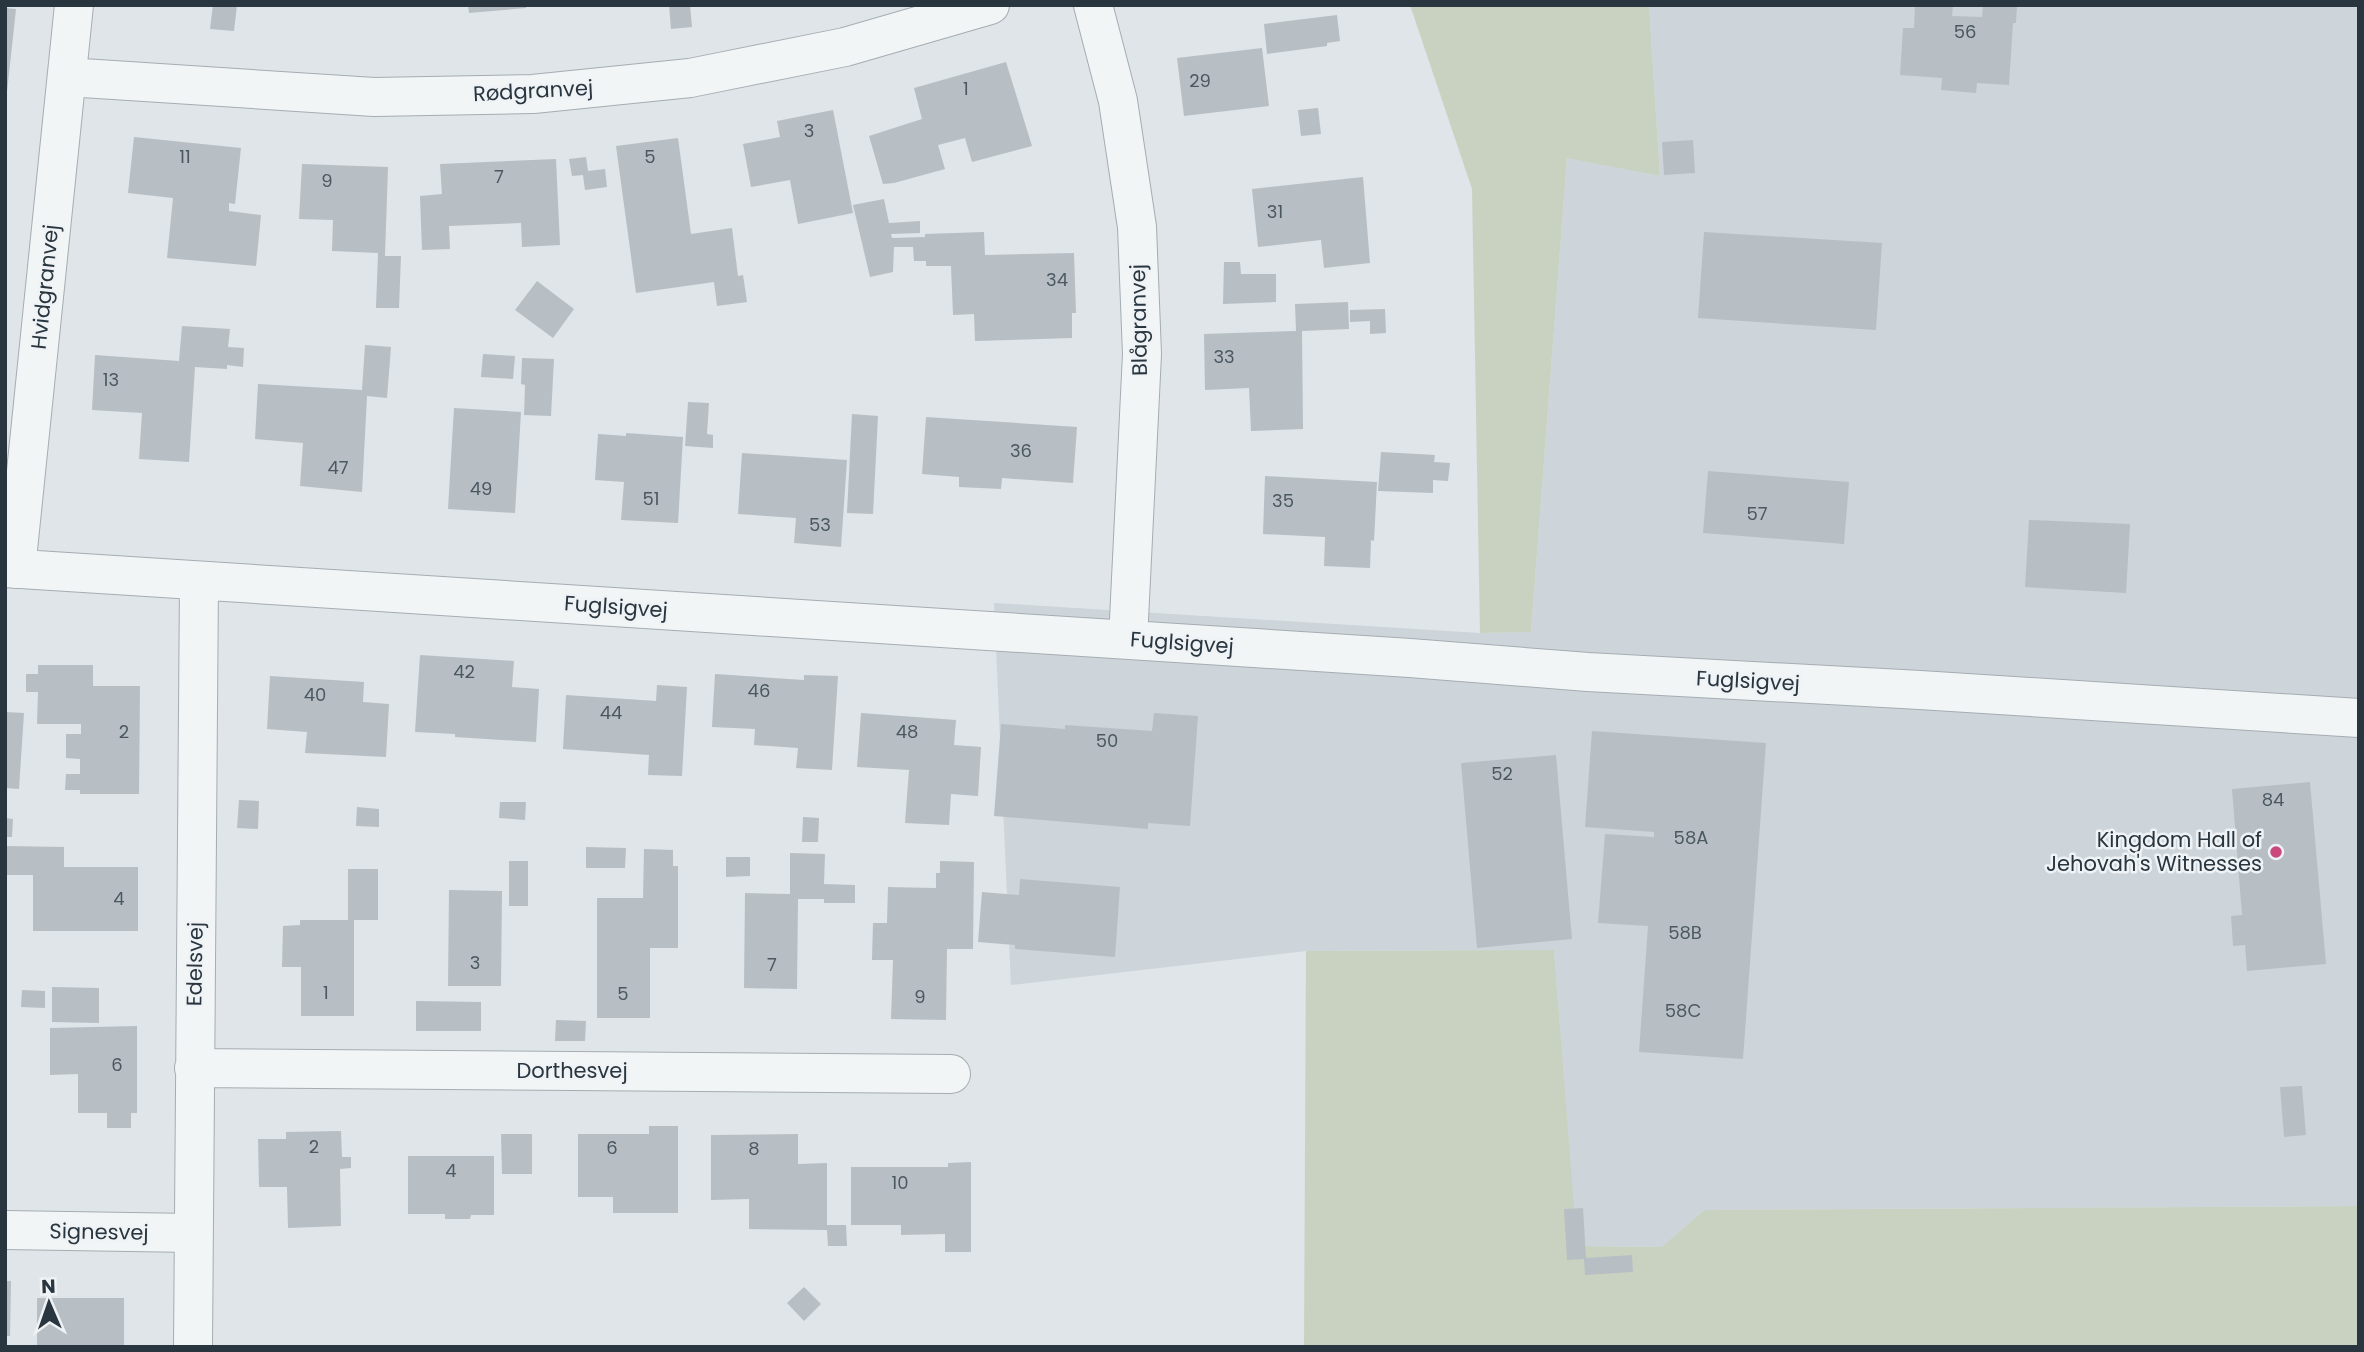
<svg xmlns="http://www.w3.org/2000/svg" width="2364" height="1352" font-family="Poppins,sans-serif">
<rect width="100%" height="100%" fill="#dfe5e8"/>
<path fill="#cdd5da" d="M1649 5H2359V1206L1704 1210 1663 1247 1576 1246 1554 950 1306 951 1011 985 994 603 1480 633 1531 632 1567 157 1660 176Z"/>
<path fill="#c9d2c1" d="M1410 5H1649L1660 176 1567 158 1531 632 1480 633 1472 189Z
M1554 950 1577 1246 1662 1247 1704 1210 2359 1206V1347H1304L1306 951Z"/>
<path fill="#b7bfc5" d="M213 5H237L234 31 210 29Z
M468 5H526V8L469 13Z
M669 5H690L692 27 671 29Z
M1915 5H1953L1952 16 1982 17 1983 5H2017L2016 23H2013L2009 85 1977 83 1976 93 1941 90 1942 78 1900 75 1903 28H1914Z
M5 8 16 9 7 92H5Z
M1337 15 1340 41 1327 43V46L1267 54 1264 24Z
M1262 48 1269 106 1184 116 1177 58Z
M1006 62 1032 146 972 162 965 138 938 145 945 169 894 183 883 184 869 136 922 119 914 88Z
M1318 108 1321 134 1301 136 1298 110Z
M833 110 853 213 798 224 790 180 751 187 743 144 780 137 777 121Z
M134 137 241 148 235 204 229 203V211L261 215 256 266 167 258 173 198 128 193Z
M678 138 691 234 732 228 738 276 743 275 747 302 717 306 714 282 636 293 616 146Z
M1693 140 1695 173 1664 175 1662 142Z
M586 157 588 171 605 169 607 187 585 190 583 175 572 176 569 159Z
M556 159 560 245 522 247 521 223 449 226 450 249 422 250 420 196 442 194 440 164Z
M302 164 388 167 385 256H401L399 308H376L378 253 332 251 333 220 299 219Z
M1363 177 1370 263 1324 268 1321 240 1258 247 1252 189Z
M884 199 889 223 920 221V233L891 234 892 238 925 237V234L984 232 985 255 1074 253 1076 313H1072V338L975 341 974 314 953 315 951 266H926V261H914L913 247H894L893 272 870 277 853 205Z
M1704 232 1882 243 1876 330 1698 318Z
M1224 262H1240L1241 274H1276V302L1223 304Z
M537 281 574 309 553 338 515 310Z
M1348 302 1349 329 1302 331 1303 429 1251 431 1249 388 1205 390 1204 334 1296 331 1295 304Z
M1385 309 1386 333 1370 334V321L1350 322V310Z
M182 326 230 329 228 347 244 348 243 367 227 365V369L195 367 189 462 139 459 142 413 92 410 95 355 179 361Z
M365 345 391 347 387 398 367 396 362 492 300 486 303 443 255 439 258 384 362 390Z
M483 354 515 356 513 379 481 377Z
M522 358 554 359 551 416 524 415 525 385 521 384Z
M688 402 709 403 707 434 713 435V448L685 446Z
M454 408 521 412 515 513 448 509Z
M852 414 878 416 873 514 847 513Z
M926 417 1077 427 1073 483 1002 478 1001 489 959 487V477L922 474Z
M626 433 683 437 678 523 621 520 624 482 595 480 598 434 626 436Z
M1381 452 1435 455 1434 462 1450 463 1448 481 1433 480V493L1378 491Z
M742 453 847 460 841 547 794 543 796 518 738 514Z
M1708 471 1849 482 1844 544 1703 533Z
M1265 476 1377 482 1374 541 1371 540 1370 568 1324 566 1325 537 1263 534Z
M2029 520 2130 524 2126 593 2025 587Z
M420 655 514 661 512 687 539 689 536 742 455 737V734L415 732Z
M38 665H93V686H140L139 794H80V790H65L66 774H80V759L66 758V734H81V724H37L38 692H26V674H38Z
M715 674 804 680V675L838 676 832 770 796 768 798 748 754 745 755 729 712 727Z
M270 676 364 682 363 702 389 704 386 757 305 753 307 732 267 729Z
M657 685 687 687 682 776 648 775 649 755 563 749 566 695 656 701Z
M5 712 24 713 19 789 5 788Z
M861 713 956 720 954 745 981 747 978 796 951 794 949 825 905 823 909 770 857 767Z
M1154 713 1198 716 1190 826 1148 823V829L994 816 1001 724 1065 729V725L1152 731Z
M1592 731 1766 743 1743 1059 1639 1052 1648 926 1598 923 1605 834 1654 837V832L1585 827Z
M1556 755 1572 939 1477 948 1461 763Z
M2310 782 2326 964 2247 971 2245 945 2233 946 2231 916 2242 915 2232 789Z
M239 800 259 801 258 829 237 828Z
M500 802H526L525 820 499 818Z
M357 807 379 809V827L356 826Z
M803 817 819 818 818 842H802Z
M5 818 13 819 12 837H5Z
M5 846 64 847V867H138V931H33V875H5Z
M586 847 626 848 625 868H586Z
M644 849 673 850V866H678V948H650V1018H597V898H643Z
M790 853 825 854 824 884 855 885V903H824V899H798L797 989 744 988 745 893 790 894Z
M726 857H750V876L726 877Z
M509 861H528V906H509Z
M940 861 974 862 973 949H947L946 1020 891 1019 893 960H872L873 923H887L888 887 936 888V873H940Z
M348 869H378V920H354V1016H301V967H282L283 926 300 925V920H348Z
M1020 879 1120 887 1115 957 1015 949V945L978 942 982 892 1019 895Z
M449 890 502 891 501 986H448Z
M52 987 99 988V1023L52 1022Z
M22 990 45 991V1008L21 1007Z
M416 1001 481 1002V1031H416Z
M556 1020 586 1021 585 1041H555Z
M137 1026V1113H131V1128H107V1113H78V1074L50 1075V1028Z
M2302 1086 2306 1135 2284 1137 2280 1087Z
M649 1126H678V1213H613V1197H578V1134H649Z
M341 1131 342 1157H351V1168L340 1169 341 1226 288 1228 287 1187H259L258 1139H286V1132Z
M501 1134H532V1174H502Z
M798 1134V1164L827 1163V1225H846L847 1246H828L827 1230 749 1229V1199L711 1200V1135Z
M408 1156H494V1215H471L470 1219H445V1214H408Z
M971 1162V1252H945V1234L901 1235V1225H851V1167H948V1163Z
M1583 1208 1586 1258 1632 1255 1633 1272 1585 1275 1584 1259 1567 1260 1564 1209Z
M5 1281H11L10 1336H5Z
M804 1287 821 1304 804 1321 787 1303Z
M37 1298H124V1347H37Z"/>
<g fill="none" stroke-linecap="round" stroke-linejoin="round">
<g stroke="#a5adb2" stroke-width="40">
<path id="street" d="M1093 5 1118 101 1137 227 1142 354 1128 640
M67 77 374 97 533 94 690 78 845 47 990 5
M5 568 1410 658 1588 672 1920 690 2359 718
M16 569 74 5
M194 1068 951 1074
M5 1230 193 1233
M193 1347 199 581"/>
</g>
<use href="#street" stroke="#f2f5f6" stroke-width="38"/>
</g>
<circle fill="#ca487c" stroke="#eff3f6" stroke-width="2.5" cx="2276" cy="852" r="7"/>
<g text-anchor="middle" stroke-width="5" stroke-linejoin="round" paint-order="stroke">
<g font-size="18" fill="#4c5860">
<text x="1965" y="38">56</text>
<text x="1200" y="87">29</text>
<text x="966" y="95">1</text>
<text x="809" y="137">3</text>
<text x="185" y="163">11</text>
<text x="650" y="163">5</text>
<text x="499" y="183">7</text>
<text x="327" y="187">9</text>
<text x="1275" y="218">31</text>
<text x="1057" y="286">34</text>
<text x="1224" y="363">33</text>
<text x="111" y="386">13</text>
<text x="1021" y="457">36</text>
<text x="338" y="474">47</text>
<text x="481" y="495">49</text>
<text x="651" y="505">51</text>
<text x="1283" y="507">35</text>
<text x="1757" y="520">57</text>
<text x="820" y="531">53</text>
<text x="464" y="678">42</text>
<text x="759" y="697">46</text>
<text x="315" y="701">40</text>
<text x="611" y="719">44</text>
<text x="124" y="738">2</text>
<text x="907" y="738">48</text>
<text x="1107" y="747">50</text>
<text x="1502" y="780">52</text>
<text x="2273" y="806">84</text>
<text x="1691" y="844">58A</text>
<text x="119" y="905">4</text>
<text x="1685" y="939">58B</text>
<text x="475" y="969">3</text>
<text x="772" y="971">7</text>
<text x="326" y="999">1</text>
<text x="623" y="1000">5</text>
<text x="920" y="1003">9</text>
<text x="1683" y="1017">58C</text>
<text x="117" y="1071">6</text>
<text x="314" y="1153">2</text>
<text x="612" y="1154">6</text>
<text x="754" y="1155">8</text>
<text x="451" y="1177">4</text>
<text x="900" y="1189">10</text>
</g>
<g font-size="21" fill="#29363f" stroke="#eff3f6">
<text transform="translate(533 91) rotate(-3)" y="7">Rødgranvej</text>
<text transform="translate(45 287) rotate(-84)" y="7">Hvidgranvej</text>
<text transform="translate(1139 320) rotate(-91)" y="7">Blågranvej</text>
<text transform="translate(616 607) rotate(4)" y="7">Fuglsigvej</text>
<text transform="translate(1182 643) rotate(4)" y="7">Fuglsigvej</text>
<text transform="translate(1748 681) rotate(3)" y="7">Fuglsigvej</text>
<text transform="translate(195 964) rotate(-89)" y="7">Edelsvej</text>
<text x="572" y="1078">Dorthesvej</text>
<text transform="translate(99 1232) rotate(1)" y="7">Signesvej</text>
</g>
<g font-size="21" fill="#29363f" stroke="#eff3f6" text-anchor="end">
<text x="2262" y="847">Kingdom Hall of<tspan x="2262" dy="24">Jehovah's Witnesses</tspan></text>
</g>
</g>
<rect width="2364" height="1352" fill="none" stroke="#29363f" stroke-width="14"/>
<g transform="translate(49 1303) rotate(358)" stroke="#eff3f6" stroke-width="5" paint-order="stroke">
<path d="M0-5L12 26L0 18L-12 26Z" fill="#29363f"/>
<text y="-10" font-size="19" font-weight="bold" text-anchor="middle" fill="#29363f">N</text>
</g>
</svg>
